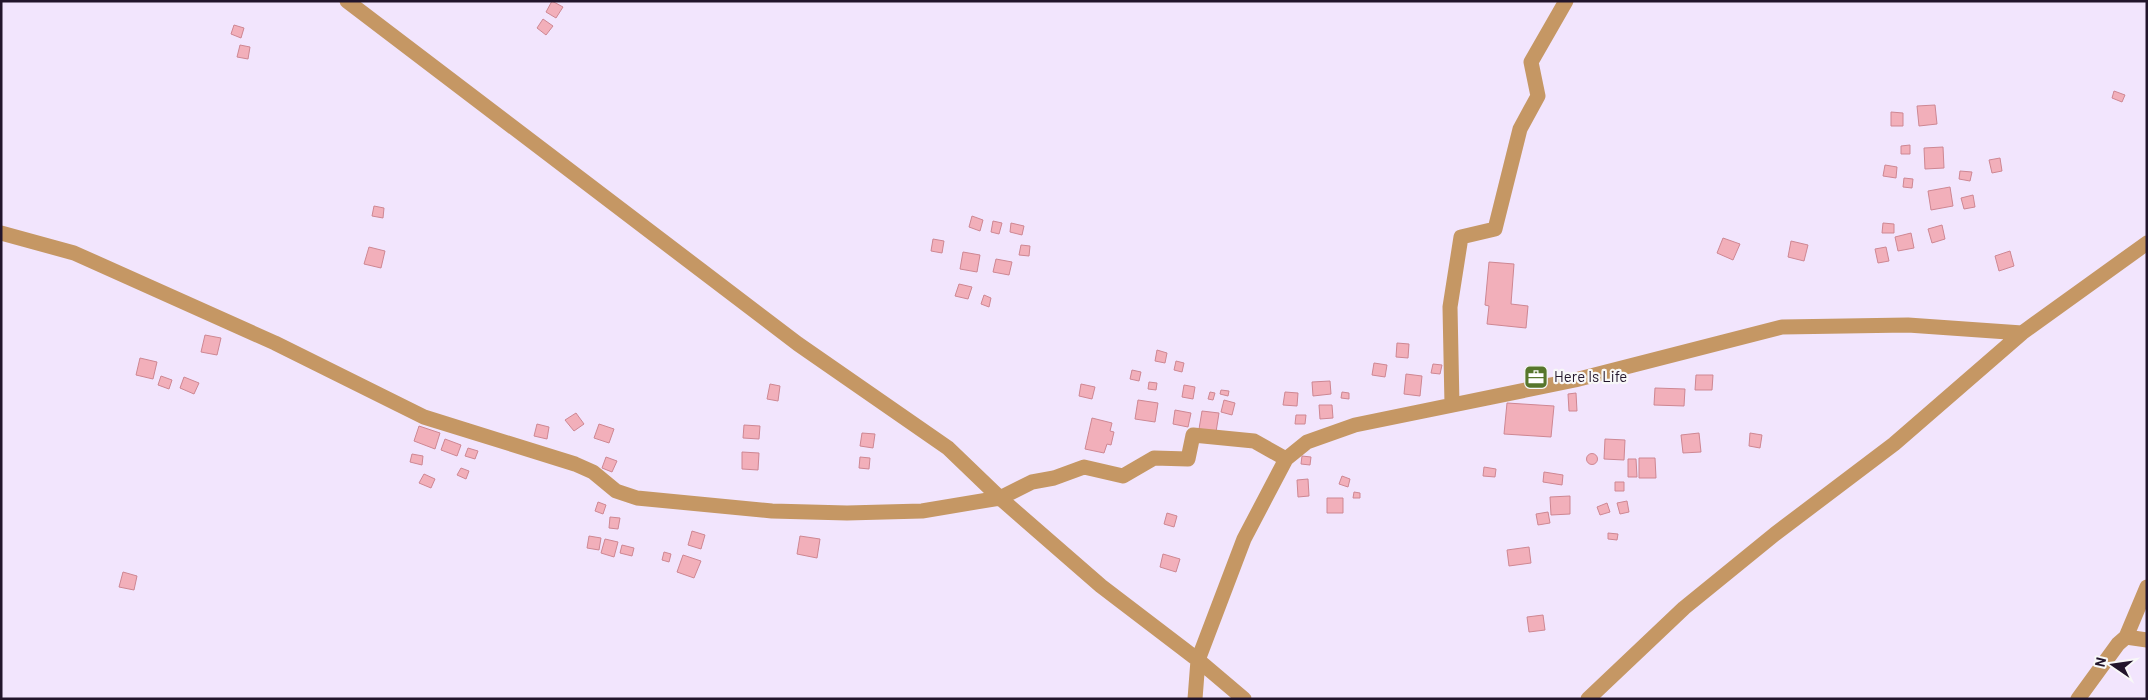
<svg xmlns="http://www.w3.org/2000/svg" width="2148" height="700" font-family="Barlow,sans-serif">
<rect width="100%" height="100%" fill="#f2e5fd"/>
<path fill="#f2afba" stroke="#ce8793" d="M552 1 563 7 556 18 546 12Z
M543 19 553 26 546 35 537 28Z
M234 25 244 28 241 38 231 34Z
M240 45 250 47 248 59 237 57Z
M2114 91 2125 95 2122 102 2112 98Z
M1935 105 1937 124 1919 126 1917 106Z
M1891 112 1903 113V126H1891Z
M1910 145V154H1901V146Z
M1943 147 1944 168 1925 169 1924 148Z
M2000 158 2002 171 1992 173 1989 160Z
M1885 165 1897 167 1896 178 1883 176Z
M1960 171 1972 172 1970 181 1959 179Z
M1904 178 1913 179 1912 188 1903 187Z
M1950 187 1953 206 1931 210 1928 191Z
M1973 195 1975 207 1964 209 1961 198Z
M374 206 384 208 383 218 372 216Z
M972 216 983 220 980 231 969 227Z
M993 221 1002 223 999 234 991 232Z
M1011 223 1024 226 1022 235 1010 232Z
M1883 223 1894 224V233H1882Z
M1942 225 1945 239 1932 243 1928 229Z
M1911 233 1914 248 1898 251 1895 237Z
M1723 238 1740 244 1733 260 1717 253Z
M933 239 944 241 942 253 931 251Z
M1791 241 1808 245 1804 261 1788 257Z
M1021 245 1030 246 1029 256 1019 255Z
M369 247 385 251 381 268 364 264Z
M1886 247 1889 261 1878 263 1875 249Z
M2010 251 2014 266 1999 271 1995 256Z
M963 252 980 255 977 272 960 269Z
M996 259 1012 262 1009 275 993 272Z
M1489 262 1514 264 1511 304 1528 306 1526 328 1487 324 1489 306 1485 305Z
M959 284 972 287 968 299 955 296Z
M984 295 991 298 989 307 981 304Z
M205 335 221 338 217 355 201 352Z
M1397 343 1409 344 1408 358 1396 357Z
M1157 350 1167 353 1165 363 1155 361Z
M140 358 157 362 153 379 136 375Z
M1176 361 1184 363 1182 372 1174 370Z
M1374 363 1387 365 1385 377 1372 375Z
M1433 364 1442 365 1440 374 1431 373Z
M1132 370 1141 372 1139 381 1130 379Z
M1406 374 1422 376 1420 396 1404 394Z
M1696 375H1713L1712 390H1695Z
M161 376 172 380 169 389 158 385Z
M184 377 199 383 194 394 180 388Z
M1330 381 1331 394 1313 396 1312 382Z
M1149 382 1157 383 1156 390 1148 389Z
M770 384 780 386 778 401 767 399Z
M1081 384 1095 387 1092 399 1079 396Z
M1184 385 1195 387 1193 399 1182 397Z
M1655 388 1685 389 1684 406 1654 405Z
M1221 390 1229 391 1228 396 1220 394Z
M1210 392 1215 393 1213 400 1208 399Z
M1285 392 1298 393 1297 406 1283 405Z
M1342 392 1349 393V399L1341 398Z
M1576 393 1577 411H1569L1568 394Z
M1138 400 1158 403 1155 422 1135 419Z
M1224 400 1235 403 1232 415 1221 412Z
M1507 403 1554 406 1551 437 1504 434Z
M1319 405H1332L1333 418 1320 419Z
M1175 410 1191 413 1188 427 1173 424Z
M1202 411 1219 413 1216 432 1199 429Z
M576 413 584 424 574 431 565 420Z
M1296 415H1306L1305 424H1295Z
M1092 418 1112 423 1110 431 1114 432 1111 445 1107 444 1104 453 1085 449Z
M537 424 549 427 547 439 534 436Z
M599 424 614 429 609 443 594 438Z
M744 425 760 426 759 439 743 438Z
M419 426 440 433 435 449 414 441Z
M862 433 875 434 873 448 860 446Z
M1699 433 1701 452 1683 453 1681 435Z
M1750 433 1762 435 1760 448 1749 446Z
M445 439 461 445 457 456 441 450Z
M1605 439 1625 440 1624 460 1604 459Z
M468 448 478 451 475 459 465 456Z
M742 452 759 453 758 470 742 469Z
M1586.5 459a5.5 5.5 0 1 1 11 0a5.5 5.5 0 1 1-11 0Z
M412 454 423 456 422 465 410 462Z
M1302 456 1311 457 1310 465 1301 464Z
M606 457 617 461 612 472 602 468Z
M860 457 870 458 869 469 859 468Z
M1639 458H1655L1656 478H1639Z
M1628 459H1636L1637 477H1628Z
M1484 467 1496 469 1495 477 1483 476Z
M461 468 469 471 466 479 457 475Z
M1544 472 1563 475 1562 485 1543 482Z
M424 474 435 479 431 488 419 483Z
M1342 476 1350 479 1348 487 1339 484Z
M1308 479 1309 496 1298 497 1297 480Z
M1615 482H1624V491H1615Z
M1354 492 1360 493V498H1353Z
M1570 496V514L1551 515 1550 497Z
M1327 498H1343V513H1327Z
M1627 501 1629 512 1620 514 1617 503Z
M598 502 606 505 603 514 595 511Z
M1607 503 1610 512 1600 515 1597 507Z
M1548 512 1550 523 1538 525 1536 514Z
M1167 513 1177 516 1174 527 1164 524Z
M610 517 620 518 618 529 609 528Z
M692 531 705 535 701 549 688 545Z
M1608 533 1618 534 1617 540 1608 539Z
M589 536 601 538 599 550 587 548Z
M800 536 820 539 817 558 797 554Z
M605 539 618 542 614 557 601 553Z
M622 545 634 548 632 556 620 553Z
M1529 547 1531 563 1509 566 1507 550Z
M664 552 671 554 669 562 662 560Z
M1163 554 1180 559 1176 572 1160 567Z
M683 555 701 561 694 578 677 572Z
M123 572 137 576 134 590 119 587Z
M1543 615 1545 630 1529 632 1527 617Z"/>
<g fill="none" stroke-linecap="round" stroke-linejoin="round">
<path stroke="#c59764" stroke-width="15" d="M347 1 798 344 948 448 1000 498 1101 586 1198 660 1244 699
M1 233 74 253 275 343 424 417 575 464 593 472 616 491 637 498 772 511 847 513 922 511 1000 498 1032 482 1054 478 1084 467 1123 476 1154 458 1188 459 1193 435 1254 441 1286 459
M1452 405 1450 307 1461 237 1495 229 1520 129 1538 96 1531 62 1566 1
M2126 637 2147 587
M1195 699 1198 660 1244 539 1286 459 1307 442 1355 425 1575 380 1782 327 1908 325 2022 333
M1588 699 1684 608 1775 534 1894 444 2022 333 2147 243
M2078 699 2118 644 2126 637 2147 640"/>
</g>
<defs>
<g id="office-square" transform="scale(1.25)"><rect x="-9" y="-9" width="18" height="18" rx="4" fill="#57762c" stroke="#f8f8f8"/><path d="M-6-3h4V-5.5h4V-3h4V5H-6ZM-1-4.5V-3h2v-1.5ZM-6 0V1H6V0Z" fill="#fff"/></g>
</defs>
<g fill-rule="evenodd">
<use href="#office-square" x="1536" y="377"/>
</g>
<g text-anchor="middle" stroke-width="4.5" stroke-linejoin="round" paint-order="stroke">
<g font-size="15" fill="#22152b" stroke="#f8f8f8" text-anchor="start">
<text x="1554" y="382">Here Is Life</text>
</g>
</g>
<rect width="2148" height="700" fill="none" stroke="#22152b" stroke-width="5"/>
<g transform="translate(2113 665) rotate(283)" stroke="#f8f8f8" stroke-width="4" paint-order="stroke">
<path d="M0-4L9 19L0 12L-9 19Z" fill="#22152b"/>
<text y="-8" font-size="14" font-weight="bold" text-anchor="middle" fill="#22152b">N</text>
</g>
</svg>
